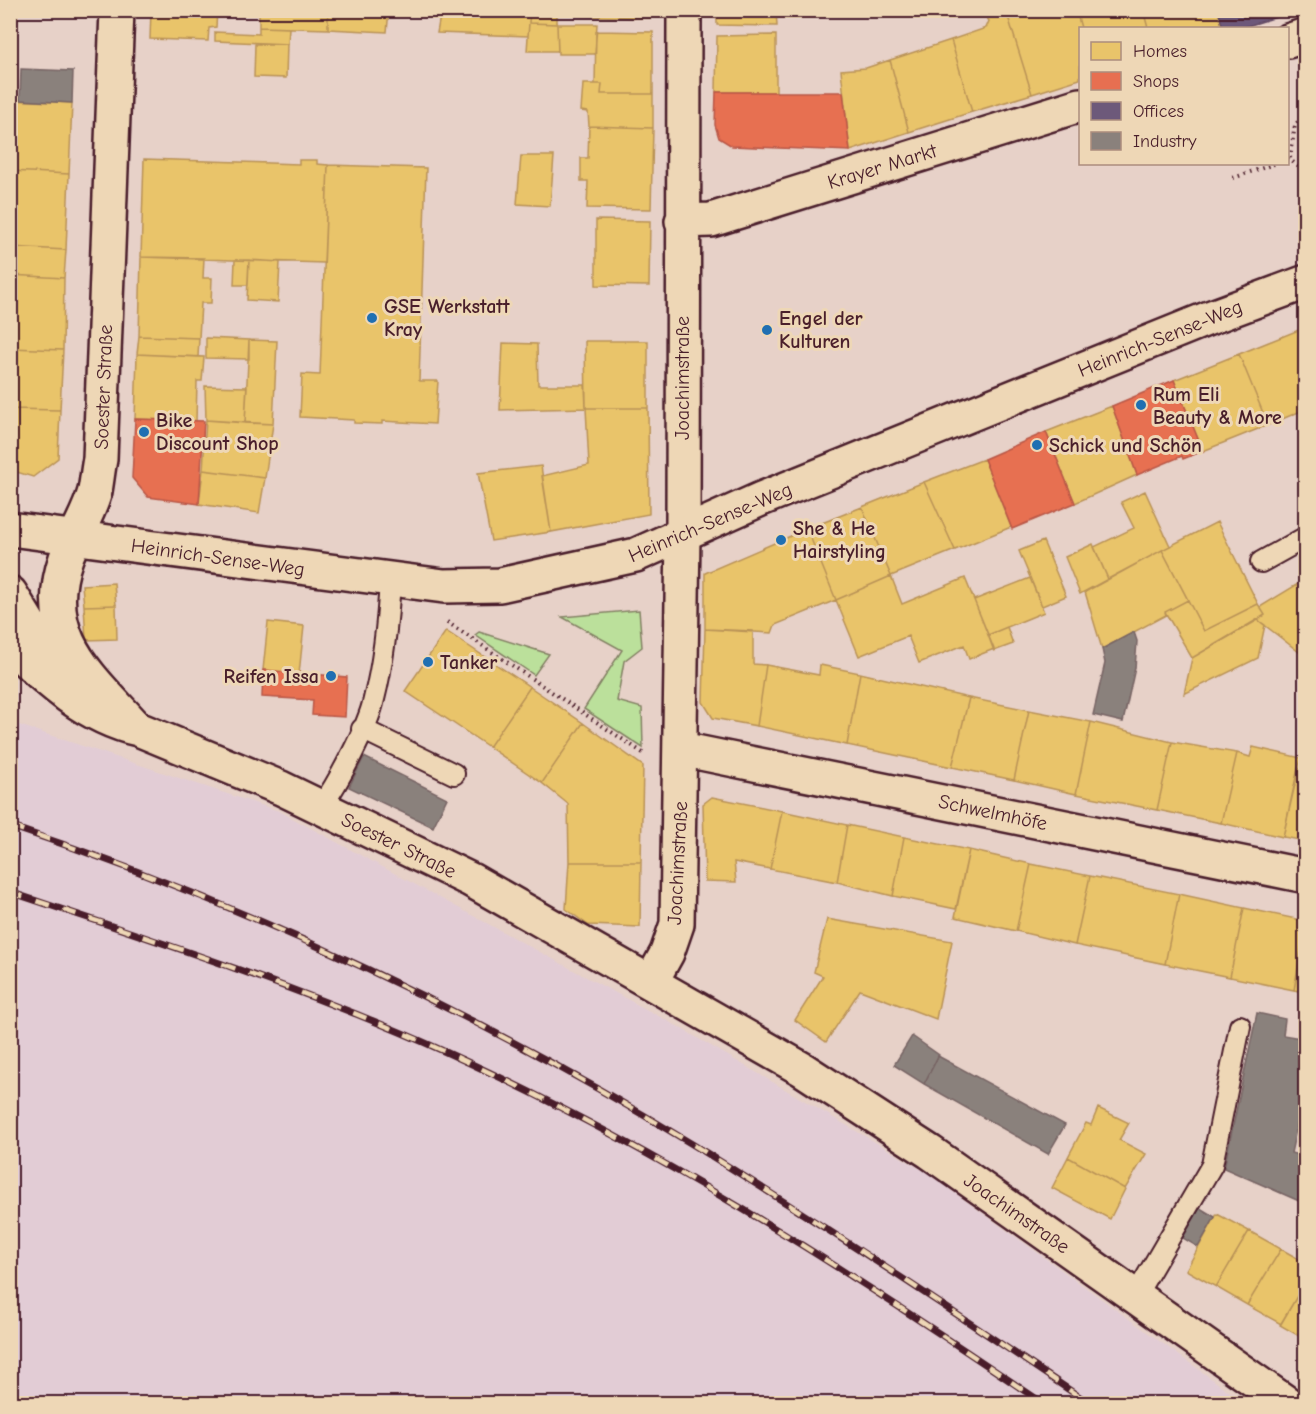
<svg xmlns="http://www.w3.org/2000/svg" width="1316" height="1414" font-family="'Comic Neue',sans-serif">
<rect width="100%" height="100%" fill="#e7d1c8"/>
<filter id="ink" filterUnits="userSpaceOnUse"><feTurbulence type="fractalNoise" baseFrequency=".0167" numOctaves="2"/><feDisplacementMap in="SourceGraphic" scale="12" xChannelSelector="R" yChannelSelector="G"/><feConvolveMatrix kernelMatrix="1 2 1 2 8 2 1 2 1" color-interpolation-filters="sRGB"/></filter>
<g filter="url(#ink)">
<path fill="#e2ccd5" d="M10 722 279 811 677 1026 926 1172 1245 1403H30L10 1392Z"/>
<path fill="#bbe09b" stroke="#828063" stroke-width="1.5" d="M639 610 642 647 624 661 617 701 642 708 643 748 584 709 622 650 562 617Z
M479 632 549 654 534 675 475 635Z"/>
<path fill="#e9c46a" stroke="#b99257" stroke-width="1.5" d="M151 10H217L216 27 209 28 208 41 150 39Z
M259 10H328V29L259 27Z
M328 10H389L387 32 328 29Z
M441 10H530L528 36 437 33Z
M530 10H557V24L529 23Z
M582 10H650V18L582 16Z
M717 10H776L777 26 717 25Z
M982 10H1006L1032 94 972 112 951 40 986 28 989 21Z
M1006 10H1076L1081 28 1080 79 1032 94Z
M1076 10H1143L1148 28H1081Z
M1143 10H1218L1223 28H1148Z
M529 23 557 24 558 51H527Z
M557 24H597L595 54H558Z
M259 27 289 28 288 44 215 41V32L259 34Z
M596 31 653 32V94H601L602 84H595Z
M776 35V92H716L717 36Z
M951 40 972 112 909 132 890 60Z
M255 44H287L286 78 254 77Z
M890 60 909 132 850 151 841 70 866 68Z
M583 84H602L601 94H653V128L589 126 588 112 581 111Z
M10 100 72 103 69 174 10 171Z
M589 126 653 128 651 209 587 208 588 181H581V158H588Z
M521 156H554L550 206 517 204Z
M144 159 299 164V160H317V164L328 165 324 263 141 257Z
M328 165 426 168 419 381H438L435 424 382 421V424L354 423V420L300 417 302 374 320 375Z
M10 171 69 174 66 250 10 247Z
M596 220 650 221 649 286 596 285Z
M10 247 66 250 64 278 10 275Z
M141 257 204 258 203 278H212L211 303H201L199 338 139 336Z
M235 260H249L248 285H234Z
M249 260 280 262 278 302 247 300Z
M10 275 64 278 63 350 10 348Z
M1306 327V409L1268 425 1239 354Z
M139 336 199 338 198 357 137 354Z
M206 338 249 340V359L206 358Z
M249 340 277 341 273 424 245 423Z
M585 341H648V408H586Z
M503 343 537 344 538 385H585L586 408 500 410Z
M10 348 63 350 60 410 10 409Z
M137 354 204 357 202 381H197L196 421 135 419Z
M1239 354 1268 425 1203 451 1174 380Z
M205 386 247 387 245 423 206 420Z
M1112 406 1137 475 1075 503 1046 432Z
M586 408H648L649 514 551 532 542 476 589 465Z
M10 409 60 410 58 458 33 477 10 470Z
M206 420 273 424 265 478 203 470Z
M984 459 1011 527 955 550 924 482Z
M541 466 551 532 491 541 478 473Z
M203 470 265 478 259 513 199 504Z
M924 482 955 550 891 576 862 507Z
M1145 491 1170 546 1108 579 1094 547 1134 528 1121 502Z
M862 507 891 576 836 600 807 529Z
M1217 522 1258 604 1204 631 1162 550Z
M807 529 836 600 775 625 772 633 705 629V573Z
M1043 541 1066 596 1042 606 1019 551Z
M1093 544 1108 579 1080 594 1065 557Z
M1162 550 1188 600 1165 612 1166 615 1102 649 1085 592Z
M891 576 902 604 965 578 994 649 969 659 964 645 919 663 908 636 859 656 836 600Z
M1030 578 1044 612 988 635 974 600Z
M1306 579V653L1303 655 1258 620 1265 615 1260 607Z
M114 583 116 605 84 606 82 585Z
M1188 600 1204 631 1258 604 1265 615 1192 658 1165 612Z
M116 605 117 639 86 640 84 606Z
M1258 620 1265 625 1258 658 1184 694 1192 658Z
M268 622 304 626 299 674 263 670Z
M1007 627 1013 644 994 651 988 635Z
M705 629 753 631V664L766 665 757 726 713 718 703 702Z
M446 631 530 687 489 747 405 691Z
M766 665 819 675 820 665 860 673 847 745 757 726Z
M860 673 969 698 952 767 847 745Z
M530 687 583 723 542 783 489 747Z
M969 698 1029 710 1014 780 952 767Z
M1029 710 1091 722 1076 794 1014 780Z
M1091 722 1172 742 1157 810 1076 794Z
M583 723 643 766 641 862H569L568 804 542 783Z
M1172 742 1237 753 1221 823 1157 810Z
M1253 747 1301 758 1283 837 1221 823 1237 753 1250 757Z
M1298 768 1306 770V841L1283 837Z
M712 797 782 811 770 869 734 862 736 882 705 881 703 804Z
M782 811 847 825 837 882 770 869Z
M847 825 904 837 893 896 837 882Z
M904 837 969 850 956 909 893 896Z
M969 850 1031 864 1016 931 955 917Z
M569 862H641L640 927 588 925 566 909Z
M1031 864 1090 876 1075 945 1016 931Z
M1090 876 1179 894 1165 964 1075 945Z
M1179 894 1244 908 1230 977 1165 964Z
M1244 908 1306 921 1294 990 1230 977Z
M827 919 952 941 936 1019 860 990 826 1042 795 1020 823 976 814 972Z
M1306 931V993L1294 990Z
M1098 1108 1129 1123 1119 1140 1146 1154 1125 1189 1068 1157 1086 1123 1091 1125Z
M1068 1157 1125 1189 1110 1219 1052 1188Z
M1217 1214 1249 1231 1216 1287 1186 1270Z
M1249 1231 1281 1249 1247 1305 1216 1287Z
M1281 1249 1306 1263V1281L1281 1324 1247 1305Z
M1306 1281V1340L1280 1325Z"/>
<path fill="#e76f51" stroke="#b85746" stroke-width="1.5" d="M716 92H843L850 151 732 146 719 138 715 125Z
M1174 380 1203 451 1183 459 1182 456 1137 475 1112 406Z
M135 419 204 421 199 504 148 497 132 478Z
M1046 432 1075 503 1012 529 984 459Z
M263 670 347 677 345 717 312 715 313 700 262 697Z"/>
<path fill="#6d597a" stroke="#624862" stroke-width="1.5" d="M1218 10H1278L1280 16 1241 28H1223Z"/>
<path fill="#8a817c" stroke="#776464" stroke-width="1.5" d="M21 69 73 71 72 103 20 100Z
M1134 632 1137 641 1135 668 1123 722 1093 715 1105 663 1102 649Z
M364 757 447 798 433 827 349 787Z
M1257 1013 1285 1019 1283 1035 1306 1039V1083L1291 1153 1306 1157V1204L1224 1168Z
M912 1036 939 1055 924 1084 894 1065Z
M938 1056 1065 1125 1048 1154 924 1084Z
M1200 1208 1215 1217 1198 1247 1183 1238Z"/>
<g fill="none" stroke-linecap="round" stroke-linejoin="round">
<g stroke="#4a1f2b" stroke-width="24">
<path id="service" d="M1261 562 1306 537
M362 729 454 774
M321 807C338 783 368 727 374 699 384 660 388 619 390 579
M1136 1295 1212 1165 1240 1026"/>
</g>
<g stroke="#4a1f2b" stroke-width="38">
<path id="minor" d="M117 10 100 459C98 469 97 480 95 491 89 514 74 536 66 558 39 635 88 674 134 725
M1288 41 1306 35
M682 221 711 220 1080 105
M10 593 45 650 67 675
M10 645C47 681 86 717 138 729L281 788 471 880 802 1069 930 1152 1288 1404
M681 749 1306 876
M651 982 667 953 677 924 683 535 684 10"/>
</g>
<g stroke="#4a1f2b" stroke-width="38">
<path id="secondary" d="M10 529 444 586 500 585 636 555 761 499 1209 318 1306 282"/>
</g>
<path stroke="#4a1f2b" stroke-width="4" stroke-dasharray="1.5 4.5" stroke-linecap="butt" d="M1288 158 1306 173
M1290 158 1295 125 1306 113
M1233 178 1274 164
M447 622 643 753"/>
<use href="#service" stroke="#eed7b6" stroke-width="20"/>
<use href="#minor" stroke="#eed7b6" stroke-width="33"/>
<use href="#secondary" stroke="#eed7b6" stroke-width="33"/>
<g stroke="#4a1f2b" stroke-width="7">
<path id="rail" d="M10 826C248 905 478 1014 692 1144 827 1227 959 1315 1090 1404
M10 892C148 938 287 983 421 1041 642 1138 845 1268 1044 1404"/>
</g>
<use href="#rail" stroke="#eed7b6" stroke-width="4.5" stroke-dasharray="14" stroke-linecap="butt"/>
</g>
</g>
<g fill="#1f6fb2" stroke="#eed7b6" stroke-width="2">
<circle cx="372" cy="318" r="6"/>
<circle cx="767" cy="330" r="6"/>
<circle cx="1141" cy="405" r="6"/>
<circle cx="144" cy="432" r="6"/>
<circle cx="1037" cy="445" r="6"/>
<circle cx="781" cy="540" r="6"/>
<circle cx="428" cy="662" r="6"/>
<circle cx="331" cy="676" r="6"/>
</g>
<g text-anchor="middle" stroke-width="6" stroke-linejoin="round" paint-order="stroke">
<g font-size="20" fill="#4a1f2b" stroke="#eed7b6">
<text transform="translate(882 166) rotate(-17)" y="7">Krayer Markt</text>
<text transform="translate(1160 338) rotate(-22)" y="7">Heinrich-Sense-Weg</text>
<text transform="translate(682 378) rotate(-90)" y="7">Joachimstraße</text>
<text transform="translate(103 387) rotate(-88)" y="7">Soester Straße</text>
<text transform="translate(710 522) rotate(-23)" y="7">Heinrich-Sense-Weg</text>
<text transform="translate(218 557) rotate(8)" y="7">Heinrich-Sense-Weg</text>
<text transform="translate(993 812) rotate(12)" y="7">Schwelmhöfe</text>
<text transform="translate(399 845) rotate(26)" y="7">Soester Straße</text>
<text transform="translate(677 863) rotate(-87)" y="7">Joachimstraße</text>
<text transform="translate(1017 1213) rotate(35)" y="7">Joachimstraße</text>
</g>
<g font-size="20" font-weight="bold" fill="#4a1f2b" stroke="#eed7b6" text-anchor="start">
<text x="384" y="313">GSE Werkstatt<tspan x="384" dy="23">Kray</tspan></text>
<text x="779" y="325">Engel der<tspan x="779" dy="23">Kulturen</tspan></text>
<text x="1153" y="401">Rum Eli<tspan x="1153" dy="23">Beauty &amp; More</tspan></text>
<text x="156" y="427">Bike<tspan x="156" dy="23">Discount Shop</tspan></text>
<text x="1049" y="452">Schick und Schön</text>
<text x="793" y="535">She &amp; He<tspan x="793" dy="23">Hairstyling</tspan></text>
<text x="440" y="669">Tanker</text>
<text x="319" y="683" text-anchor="end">Reifen Issa</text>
</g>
</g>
<rect width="1316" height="1414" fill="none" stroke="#eed7b6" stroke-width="36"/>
<rect x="18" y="18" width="1280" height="1378" fill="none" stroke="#4a1f2b" stroke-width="2" filter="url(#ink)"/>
<rect x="1079" y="27" width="210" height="138" fill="#eed7b6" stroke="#ac8d7e" stroke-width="1.5"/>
<rect x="1091" y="42" width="30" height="18" fill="#e9c46a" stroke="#ac8d7e" stroke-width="1.5"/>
<text x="1133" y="57" font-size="18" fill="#4a1f2b">Homes</text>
<rect x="1091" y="72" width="30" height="18" fill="#e76f51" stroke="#ac8d7e" stroke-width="1.5"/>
<text x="1133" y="87" font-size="18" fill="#4a1f2b">Shops</text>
<rect x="1091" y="102" width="30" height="18" fill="#6d597a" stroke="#ac8d7e" stroke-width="1.5"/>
<text x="1133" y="117" font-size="18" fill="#4a1f2b">Offices</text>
<rect x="1091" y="132" width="30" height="18" fill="#8a817c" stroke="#ac8d7e" stroke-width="1.5"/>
<text x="1133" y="147" font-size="18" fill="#4a1f2b">Industry</text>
</svg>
